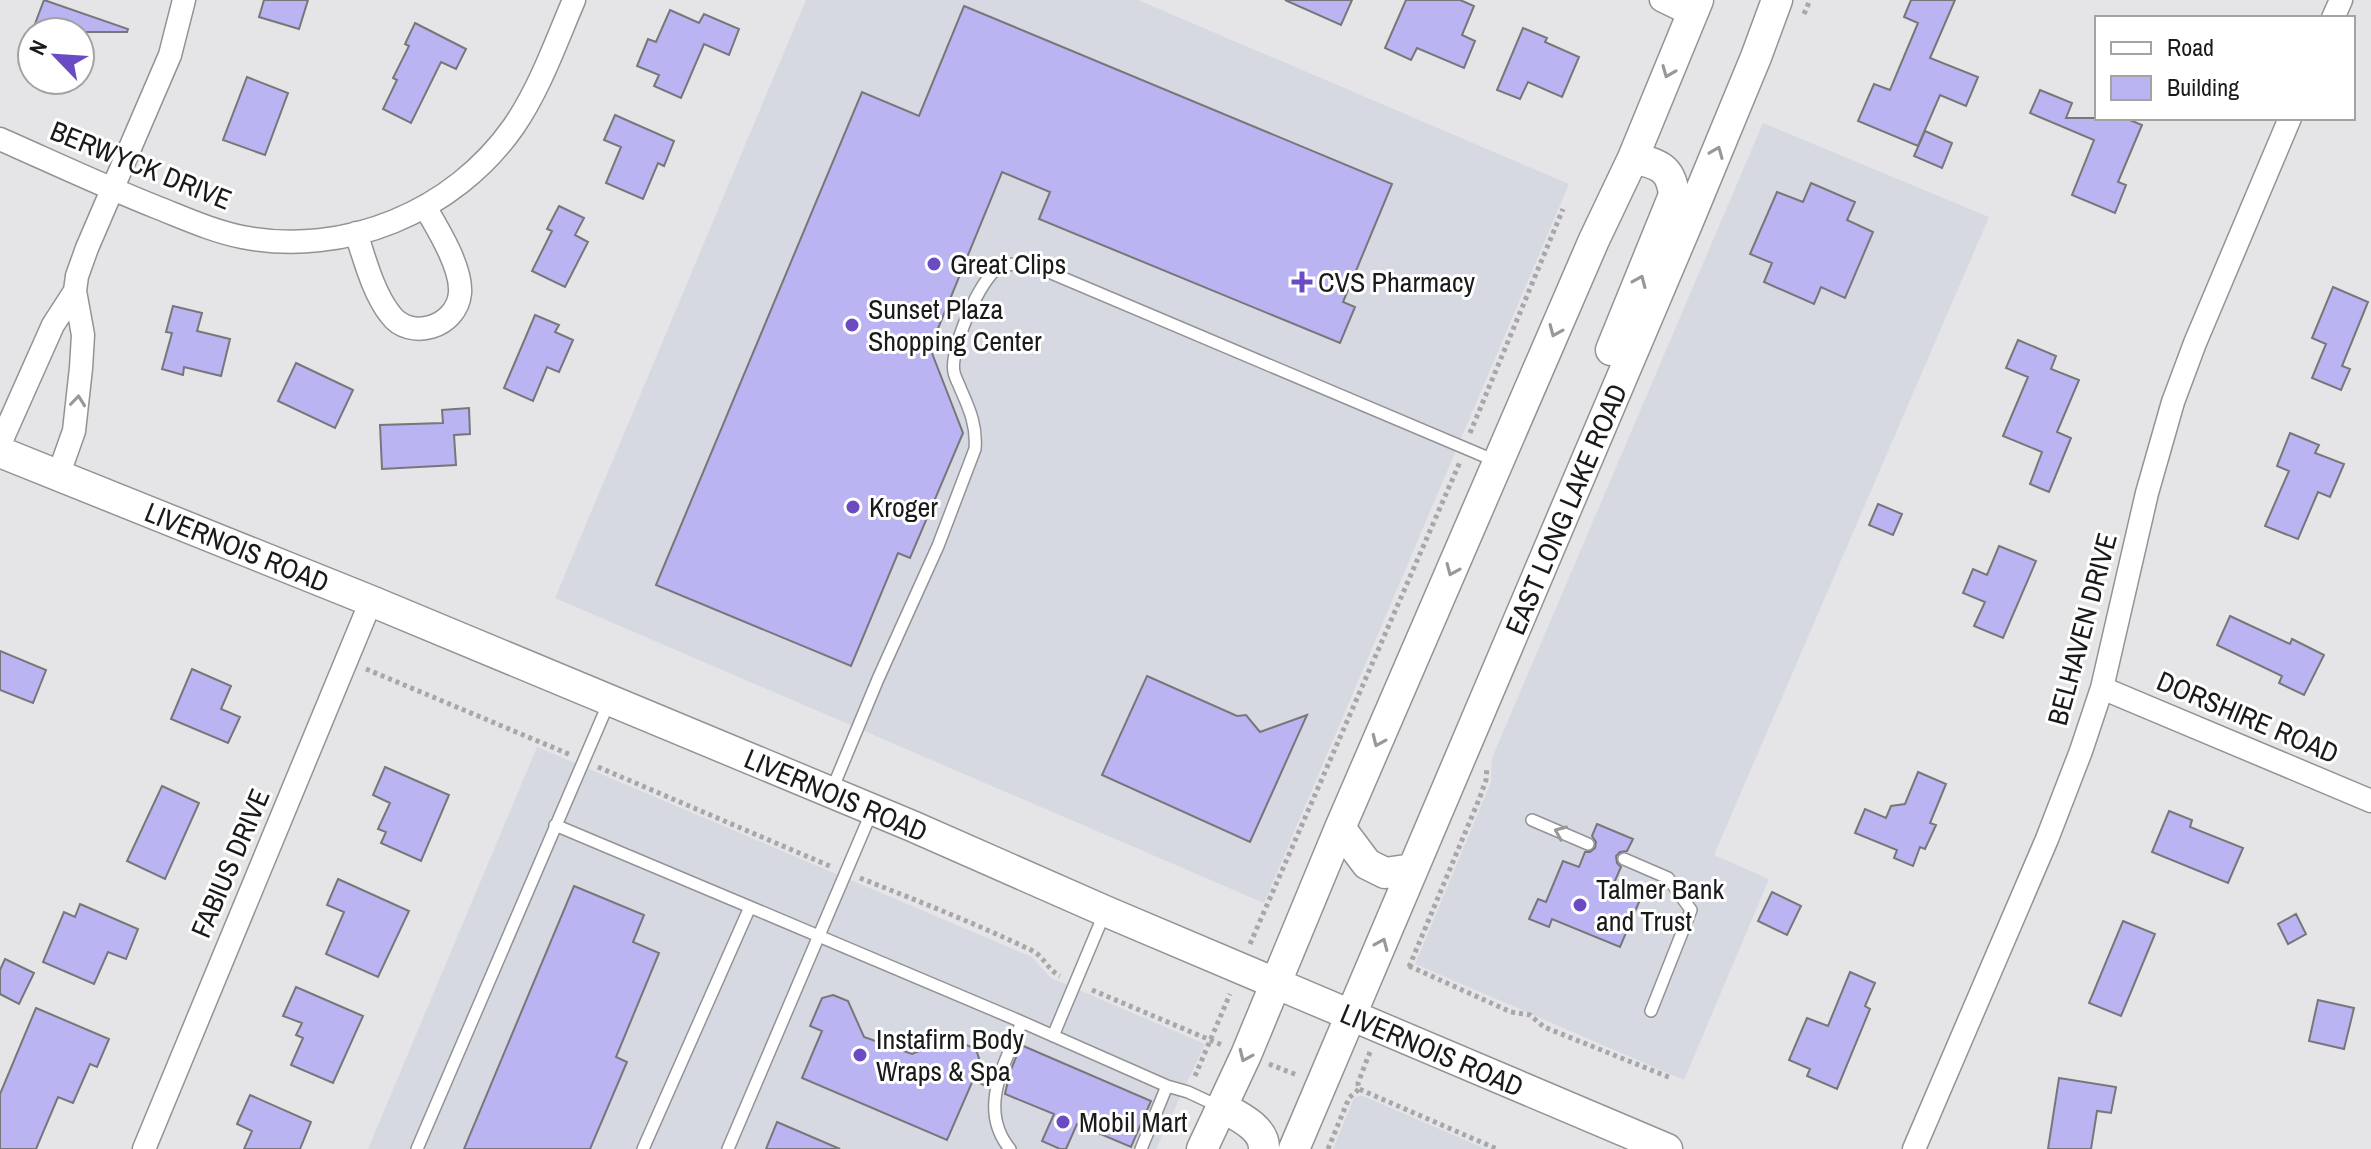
<svg xmlns="http://www.w3.org/2000/svg" width="2371" height="1149" font-family="'Archivo Narrow',sans-serif">
<rect width="100%" height="100%" fill="#e5e5e7"/>
<path fill="#d6d9e2" d="M806 0H1138L1569 184 1264 903 555 598Z
M1763 123 1989 217 1714 855 1769 879 1684 1080 1415 964 1491 782 1492 758Z
M537 747 1032 957 1051 978 1205 1044 1156 1149H368Z
M1359 1096H1363L1486 1149H1333L1354 1098Z"/>
<path fill="#bab4f3" stroke="#777779" stroke-width="2" d="M44 0 128 29 127 32H32Z
M264 0H308L299 29 259 17Z
M1285 0H1352L1341 25Z
M1406 0H1460L1474 6 1462 35 1475 41 1464 68 1417 48 1411 60 1385 48Z
M1911 0H1955L1930 58 1978 77 1966 106 1940 95 1918 146 1858 121 1874 84 1890 90 1918 23 1904 17Z
M964 6 1392 184 1343 302 1355 307 1340 343 1039 219 1050 192 1002 172 930 348 963 433 910 558 898 553 851 666 656 585 862 92 919 116Z
M670 10 699 23 704 14 739 29 729 55 704 44 681 98 654 86 659 75 637 66 648 39 656 42Z
M415 23 466 49 456 69 441 62 411 123 383 109 397 80 393 78 409 46 405 44Z
M1523 28 1547 38 1545 42 1579 57 1562 97 1528 82 1520 99 1497 90Z
M247 77 288 93 265 155 223 140Z
M2040 90 2072 103 2066 118H2125L2142 125 2118 182 2126 185 2115 213 2072 195 2094 140 2030 113Z
M615 115 674 141 664 166 658 163 643 199 606 183 621 147 604 140Z
M1925 131 1952 143 1942 168 1914 156Z
M1811 183 1855 202 1847 220 1873 232 1845 298 1821 287 1814 304 1764 282 1772 263 1750 254 1777 192 1803 202Z
M559 206 584 218 575 235 588 242 565 287 532 271 552 231 547 229Z
M2333 287 2368 302 2342 366 2350 369 2341 390 2312 378 2326 344 2312 338Z
M173 306 202 313 197 331 230 339 221 376 184 367 183 375 162 369 172 333 166 332Z
M535 315 559 325 555 332 573 340 559 372 547 367 533 401 504 388Z
M2018 340 2056 356 2051 369 2079 380 2057 432 2071 438 2049 492 2030 484 2042 452 2003 436 2028 377 2006 368Z
M296 363 353 390 335 428 278 401Z
M469 408 470 434 454 435 456 465 382 469 380 425 443 423 442 410Z
M2290 433 2319 445 2315 453 2344 464 2330 497 2318 492 2298 539 2265 526 2289 471 2277 466Z
M1878 504 1902 514 1893 535 1869 525Z
M1999 546 2036 561 2003 638 1974 626 1985 602 1963 593 1973 569 1987 575Z
M2230 616 2290 644 2292 639 2324 655 2304 695 2279 683 2282 676 2217 645Z
M0 651 46 670 33 703 0 690Z
M192 669 231 686 221 709 240 717 228 743 171 719Z
M1147 676 1237 716 1246 715 1260 732 1307 715 1250 842 1102 775Z
M385 767 449 795 421 861 381 843 386 832 378 829 390 803 373 795Z
M1918 772 1946 784 1930 823 1936 825 1925 849 1920 847 1913 866 1894 858 1897 850 1855 833 1865 809 1886 818 1891 806 1905 804Z
M162 786 199 803 165 879 127 861Z
M2169 811 2192 820 2190 827 2243 848 2228 883 2152 852Z
M1597 824 1633 839 1627 851 1620 852 1616 856 1617 863 1621 867 1614 883 1642 895 1620 947 1552 919 1549 927 1529 919 1538 899 1546 902 1563 861 1579 867 1585 852H1590L1595 848 1596 842 1592 836Z
M338 879 409 911 378 977 326 954 344 912 327 905Z
M574 886 644 915 633 942 659 953 616 1057 627 1062 590 1149H464Z
M1772 892 1801 906 1787 935 1758 921Z
M80 904 138 929 126 959 108 952 94 984 43 962 64 912 75 917Z
M2296 914 2306 934 2288 944 2278 924Z
M2123 921 2155 934 2121 1016 2089 1003Z
M5 959 34 973 19 1004 0 994V970Z
M1850 972 1875 983 1865 1006 1870 1009 1837 1089 1807 1076 1810 1069 1789 1060 1807 1018 1828 1026Z
M296 987 363 1016 333 1083 291 1065 303 1038 296 1035 302 1023 283 1016Z
M833 995 848 1001 864 1037 912 1054 950 1038 976 1049 988 1087 973 1080 947 1140 802 1078 822 1031 810 1026 822 998Z
M2318 1000 2354 1008 2344 1049 2309 1041Z
M36 1008 109 1039 97 1067 90 1064 73 1103 58 1097 36 1149H0V1094Z
M1021 1045 1151 1101 1131 1147 1077 1124 1066 1149H1060L1042 1141 1054 1114 1005 1094 1010 1072Z
M2059 1078 2116 1087 2111 1113 2097 1111 2091 1149H2048Z
M250 1095 311 1122 300 1149H244L252 1131 237 1124Z
M777 1122 840 1149H766Z"/>
<g fill="none" stroke-linecap="round" stroke-linejoin="round">
<g stroke="#939395" stroke-width="14">
<path id="lane" d="M831 792 878 679 938 546 975 449C977 427 970 410 961 390 959 384 955 378 954 372 949 351 981 275 1000 267 1013 262 1024 264 1037 267L1498 462
M1532 820 1588 844
M555 825 750 907 643 1149
M1624 859 1668 878 1691 910 1651 1011
M750 907 1022 1022 1167 1086 1188 1092 1220 1107
M1053 1036 1105 912
M417 1149 609 702
M728 1149 872 811
M1010 1149C977 1109 1005 1063 1022 1022
M1141 1149 1167 1086"/>
</g>
<g stroke="#939395" stroke-width="25">
<path id="street" d="M1661 0 1692 15
M2333 18 2341 0
M0 139C52 162 103 186 156 207 184 218 212 231 242 237 345 257 454 212 514 126 540 88 556 42 574 0
M356 233C365 260 373 292 390 314 410 342 457 327 460 293 462 268 438 229 425 207
M75 291 77 276 87 248 170 55 184 0
M0 444 53 325 75 291 83 335 81 368 74 431 58 476
M2102 688 2371 801
M144 1149 371 601
M1914 1149 2047 839 2081 751 2102 688 2147 493 2173 402 2195 343 2290 118"/>
</g>
<g stroke="#939395" stroke-width="33">
<path id="secondary" d="M1611 350 1674 195C1671 167 1658 164 1633 158
M0 452 371 601 912 826 1105 911 1667 1149
M1340 828 1367 864 1385 873 1413 869
M1222 1107C1238 1116 1265 1128 1264 1149
M1202 1149 1246 1055 1340 828 1594 240 1633 158 1698 0
M1294 1149 1687 224 1756 57 1777 0"/>
</g>
<path stroke="#a7a7a8" stroke-width="5" stroke-dasharray="4 4" stroke-linecap="butt" d="M1804 14 1810 0
M1470 433 1563 209
M366 669 571 755
M598 767 832 867
M860 878C918 901 977 924 1033 951 1044 957 1049 971 1060 976
M1250 944 1460 462
M1409 966 1511 1012 1530 1015 1544 1027 1671 1078
M1409 967 1480 797 1486 780 1487 767
M1092 990 1222 1045
M1370 1052 1358 1083 1359 1089 1497 1149
M1269 1064 1297 1075
M1195 1076 1230 994
M1328 1149 1349 1098 1359 1089"/>
<use href="#lane" stroke="#fff" stroke-width="11"/>
<use href="#street" stroke="#fff" stroke-width="22"/>
<use href="#secondary" stroke="#fff" stroke-width="30"/>
</g>
<defs><path id="oneway-chevron" d="M-2-3.5L2.5 0L-2 3.5" fill="none" stroke-width="1.6" stroke-linecap="round" stroke-linejoin="round" transform="scale(2)"/></defs>
<g stroke="#989898">
<use href="#oneway-chevron" transform="translate(1668 72) rotate(112)"/>
<use href="#oneway-chevron" transform="translate(1717 152) rotate(-68)"/>
<use href="#oneway-chevron" transform="translate(1640 281) rotate(-67)"/>
<use href="#oneway-chevron" transform="translate(1555 331) rotate(113)"/>
<use href="#oneway-chevron" transform="translate(78 401) rotate(-84)"/>
<use href="#oneway-chevron" transform="translate(1452 570) rotate(113)"/>
<use href="#oneway-chevron" transform="translate(1378 741) rotate(114)"/>
<use href="#oneway-chevron" transform="translate(1560 832) rotate(-157)"/>
<use href="#oneway-chevron" transform="translate(1382 944) rotate(-67)"/>
<use href="#oneway-chevron" transform="translate(1245 1056) rotate(114)"/>
</g>
<g fill="#6b4bc4" stroke="#fff" stroke-width="3">
<circle cx="934" cy="264" r="8"/>
<path d="M1298 270h8v8h8v8h-8v8h-8v-8h-8v-8h8z"/>
<circle cx="852" cy="325" r="8"/>
<circle cx="853" cy="507" r="8"/>
<circle cx="1580" cy="905" r="8"/>
<circle cx="860" cy="1055" r="8"/>
<circle cx="1063" cy="1122" r="8"/>
</g>
<g text-anchor="middle" stroke-width="6" stroke-linejoin="round" paint-order="stroke">
<g font-size="28" fill="#1a1a1a" stroke="#fff">
<text transform="translate(141 165) rotate(22)" y="10">BERWYCK DRIVE</text>
<text transform="translate(1566 509) rotate(-67)" y="10">EAST LONG LAKE ROAD</text>
<text transform="translate(237 547) rotate(22)" y="10">LIVERNOIS ROAD</text>
<text transform="translate(2082 629) rotate(-75)" y="10">BELHAVEN DRIVE</text>
<text transform="translate(2248 717) rotate(23)" y="10">DORSHIRE ROAD</text>
<text transform="translate(836 795) rotate(23)" y="10">LIVERNOIS ROAD</text>
<text transform="translate(230 863) rotate(-67)" y="10">FABIUS DRIVE</text>
<text transform="translate(1432 1050) rotate(23)" y="10">LIVERNOIS ROAD</text>
</g>
<g font-size="28" fill="#1a1a1a" stroke="#fff" text-anchor="start">
<text x="950" y="274">Great Clips</text>
<text x="1318" y="292">CVS Pharmacy</text>
<text x="868" y="319">Sunset Plaza<tspan x="868" dy="32">Shopping Center</tspan></text>
<text x="869" y="517">Kroger</text>
<text x="1596" y="899">Talmer Bank<tspan x="1596" dy="32">and Trust</tspan></text>
<text x="876" y="1049">Instafirm Body<tspan x="876" dy="32">Wraps &amp; Spa</tspan></text>
<text x="1079" y="1132">Mobil Mart</text>
</g>
</g>
<rect x="2095" y="16" width="260" height="104" fill="#ffffff" stroke="#a3a3a3" stroke-width="2"/>
<rect x="2111" y="42" width="40" height="12" fill="#ffffff" stroke="#a3a3a3" stroke-width="2"/>
<text x="2167" y="56" font-size="24" fill="#1a1a1a">Road</text>
<rect x="2111" y="76" width="40" height="24" fill="#bab4f3" stroke="#a3a3a3" stroke-width="2"/>
<text x="2167" y="96" font-size="24" fill="#1a1a1a">Building</text>
<g transform="translate(56 56) rotate(295)"><circle r="38" fill="#ffffff" stroke="#a3a3a3" stroke-width="2"/>
<path d="M0-6L14 30L0 20L-14 30Z" fill="#6b4bc4"/>
<text y="-12" font-size="22" font-weight="bold" text-anchor="middle" fill="#1a1a1a">N</text>
</g>
</svg>
